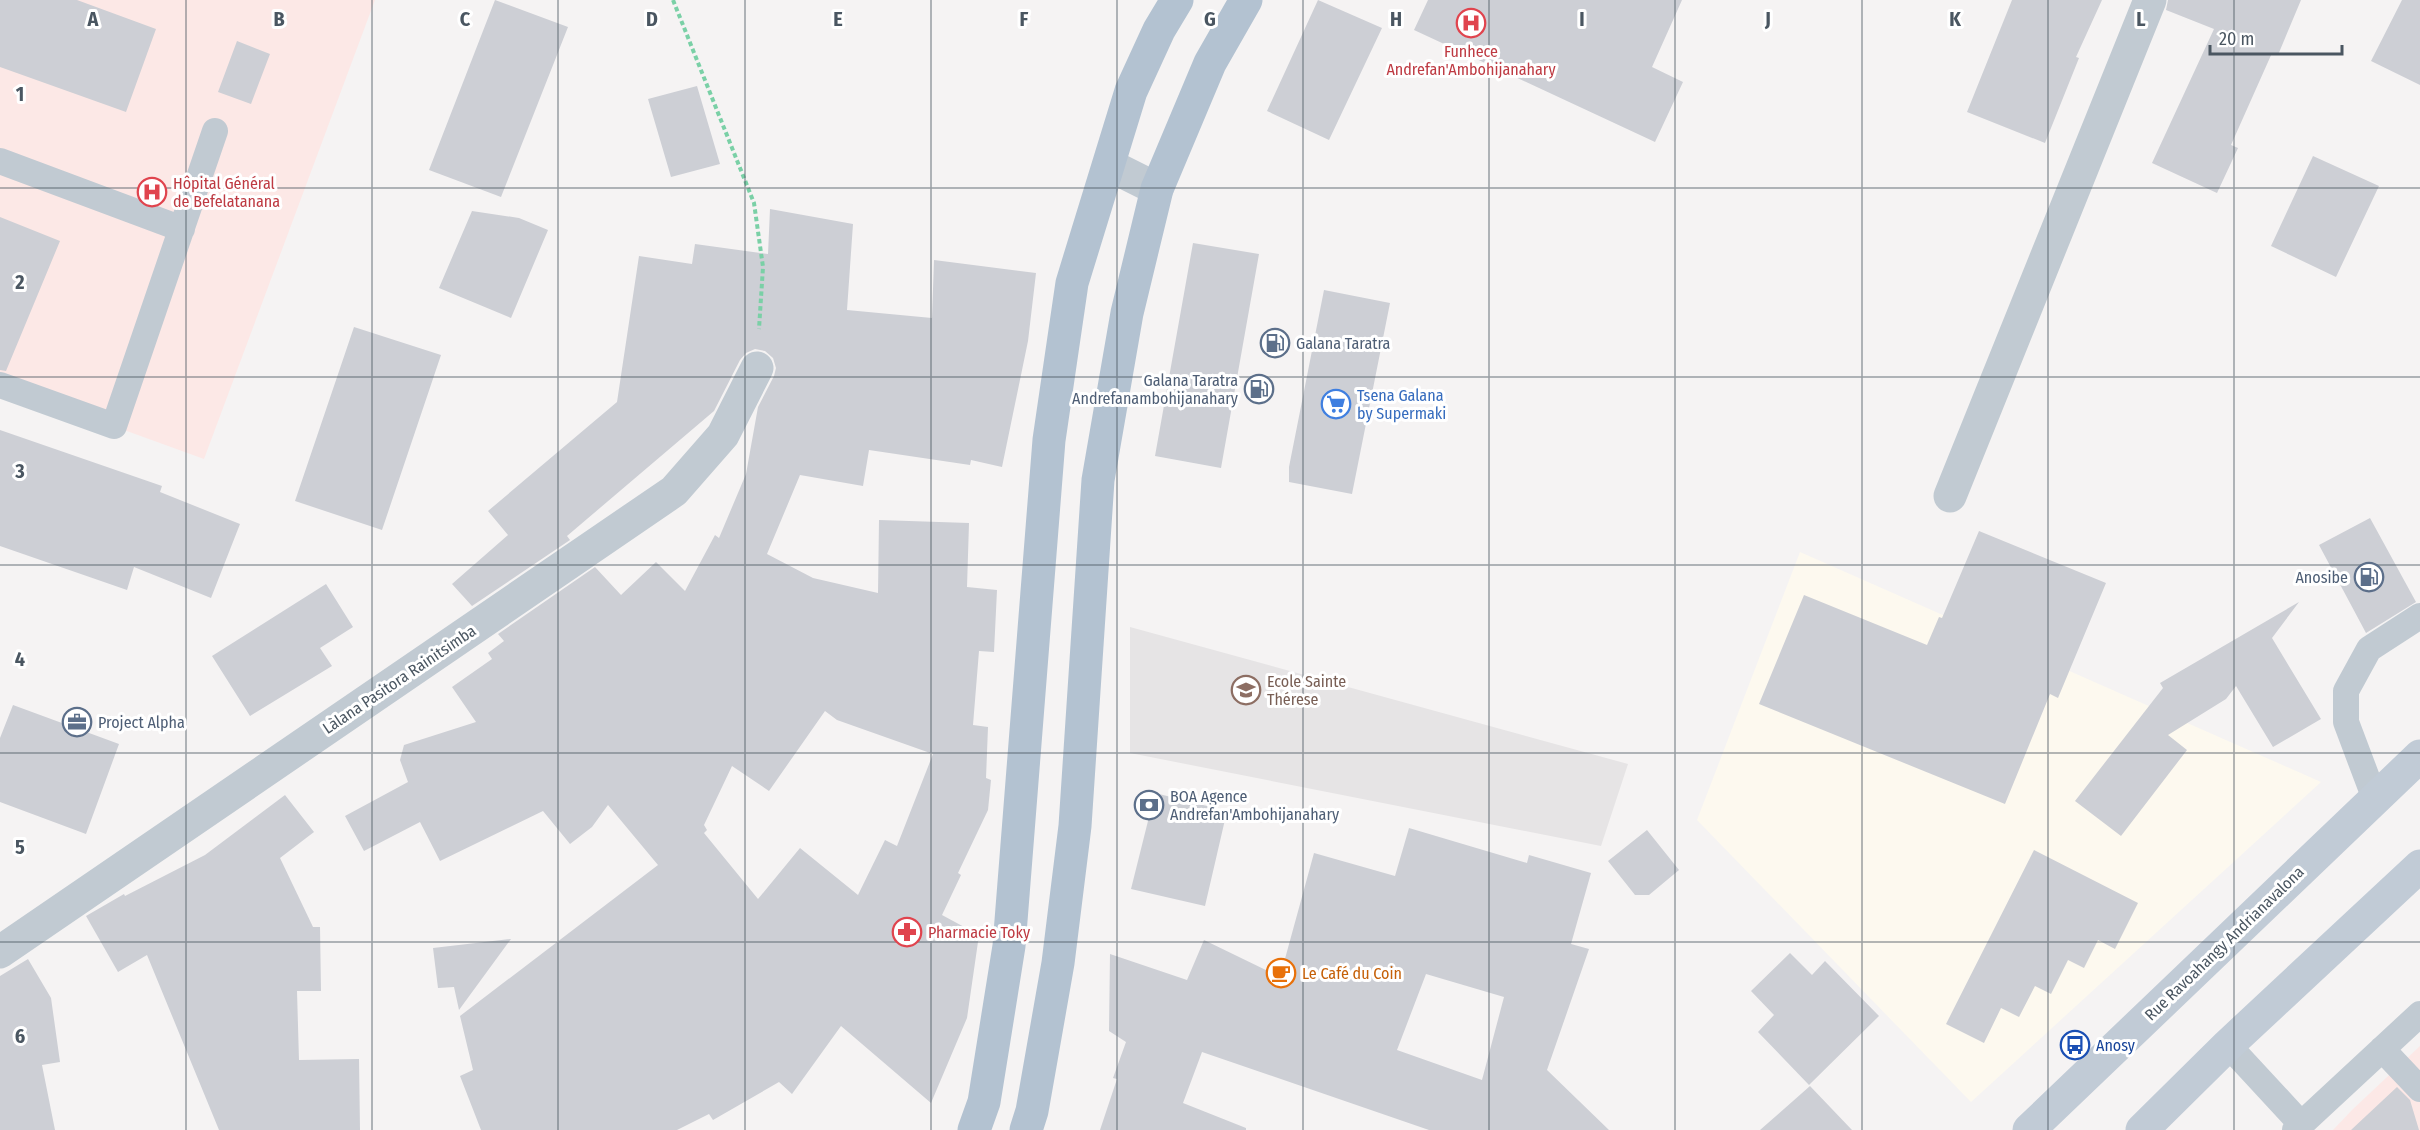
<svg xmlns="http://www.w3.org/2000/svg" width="2420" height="1130" font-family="'Fira Sans Condensed',sans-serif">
<rect width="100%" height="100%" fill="#f5f3f3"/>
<path fill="#fdf9ef" d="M1800 552 2321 782 1971 1102 1697 820Z"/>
<path fill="#e6e4e5" d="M1130 627 1628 764 1601 846 1130 753Z"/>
<path fill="#fce8e6" d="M0 0H375L204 459 0 385Z
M2420 1046V1130H2333L2352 1110Z"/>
<path fill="#cdcfd5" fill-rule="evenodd" d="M0 0H77L156 29 126 112 0 67Z
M495 0 568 27 501 197 429 170Z
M1318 0 1382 28 1329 140 1267 111Z
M1428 0H1682L1652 67 1683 82 1655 142 1414 30Z
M2012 0H2102L2076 57 2079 58 2045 143 1967 112Z
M2168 0H2301L2278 55 2272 53 2231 145 2238 148 2217 193 2152 163 2214 29 2166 10Z
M2402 0H2420V85L2371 61Z
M237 41 270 54 251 104 218 92Z
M697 86 720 164 671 177 648 99Z
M2313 156 2379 186 2336 277 2271 246Z
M770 209 853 224 847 310 932 318 934 260 1036 273 1028 341 1002 467 971 460 970 465 869 450 863 486 800 475 767 554 813 578 878 593 879 520 969 523 967 587 997 590 994 652 979 651 973 725 988 727 986 778 991 780 988 810 958 873 961 875 942 915 979 935 967 1018 931 1103 841 1026 792 1094 779 1082 713 1120 709 1114 677 1130H481L460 1076 473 1070 460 1016 658 865 608 805 592 827 570 844 543 811 440 861 420 822 364 851 345 816 408 782 400 760 404 745 476 722 452 687 492 659 488 653 504 641 498 634 595 567 621 595 656 562 685 591 715 535 719 538 746 474 758 407 774 376 776 368 773 358 765 351 755 349 746 353 740 360 714 411 567 536 570 540 472 606 452 584 508 535 488 511 617 402 639 256 692 264 695 244 768 254ZM825 711 837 720 933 754 897 846 885 840 858 895 800 848 758 899 704 833 707 830 704 825 732 766 769 791Z
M472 211 519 218 548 230 511 318 439 288Z
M0 217 60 241 6 371 0 370Z
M1193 243 1259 254 1221 468 1155 456Z
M1324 290 1390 303 1352 494 1289 482V467Z
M354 327 441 355 382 530 295 501Z
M0 430 162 486 160 492 240 524 211 598 134 567 127 590 0 546Z
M2370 518 2416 602 2366 633 2319 545Z
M1979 531 2106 583 2058 698 2050 694 2005 804 1759 704 1804 595 1927 645 1939 617 1942 618Z
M326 584 353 627 320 648 332 666 250 716 212 656Z
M2299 602 2272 638 2321 719 2273 747 2236 686 2226 699 2168 735 2187 750 2121 836 2075 801 2163 688 2160 683Z
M13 705 119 744 86 834 0 802V738Z
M1155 793 1227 811 1205 906 1131 889Z
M285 795 314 832 280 858 313 927H320L321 991H297L299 1060 359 1059 360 1130H219L147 955 118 972 86 916 124 894 125 896 205 855Z
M1409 828 1527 863 1529 855 1591 873 1571 944 1589 949 1547 1070 1609 1130H1429L1202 1052 1183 1103 1246 1128V1130H1100L1117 1079 1113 1078 1126 1042 1109 1031 1110 954 1187 980 1204 940 1280 977 1314 853 1395 876ZM1426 974 1504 997 1482 1080 1397 1050Z
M1647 830 1679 870 1649 895H1635L1608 861Z
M2034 850 2138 903 2115 949 2098 940 2084 968 2068 960 2051 994 2035 986 2019 1017 2001 1008 1984 1043 1946 1024Z
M511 939 459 1010 454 987 438 988 433 948Z
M1790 953 1812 975 1825 961 1879 1016 1809 1085 1758 1032 1774 1015 1751 991Z
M28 959 51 998 60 1062 42 1065 55 1130H0V976Z
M1810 1086 1852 1130H1760Z
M2397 1087 2410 1100 2419 1130H2351Z"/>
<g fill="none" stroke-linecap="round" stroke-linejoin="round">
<path stroke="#7ad0a6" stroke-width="4" stroke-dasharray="4.5 3" stroke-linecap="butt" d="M673 0 754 203 763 267 759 329"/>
<path stroke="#c1cad2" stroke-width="26" d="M0 161 182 229
M0 385 114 426 215 131
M2375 799 2346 722V691L2369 649 2420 616
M2228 1045 2301 1124
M2382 1049 2420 1089
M2295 1130 2420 1014"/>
<path stroke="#c1cad2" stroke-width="33" d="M1109 165 1157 189
M1950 496 2150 0
M0 952 674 491 723 435 757 368"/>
<path stroke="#c1cbd6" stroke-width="33" d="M2029 1130 2420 756
M2142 1130 2228 1045 2420 866"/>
<path stroke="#b3c2d1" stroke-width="33" d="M974 1130 984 1102 1009 946 1049 440 1072 283 1131 91 1159 30 1177 0
M1026 1130 1032 1111 1058 963 1075 826 1098 480 1127 313 1157 189 1210 63 1246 0"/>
</g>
<path fill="none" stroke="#4a5661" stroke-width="1.5" stroke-opacity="0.55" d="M186 0V1130M372 0V1130M558 0V1130M745 0V1130M931 0V1130M1117 0V1130M1303 0V1130M1489 0V1130M1675 0V1130M1862 0V1130M2048 0V1130M2234 0V1130M0 188H2420M0 377H2420M0 565H2420M0 753H2420M0 942H2420"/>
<defs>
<g id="hospital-ring" transform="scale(1.5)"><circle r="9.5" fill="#fff" stroke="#e0444e" stroke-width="1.5"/><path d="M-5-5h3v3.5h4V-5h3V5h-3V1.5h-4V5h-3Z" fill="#e0444e"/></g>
<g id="fuel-ring" transform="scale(1.5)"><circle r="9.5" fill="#fff" stroke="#5c6f8a" stroke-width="1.5"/><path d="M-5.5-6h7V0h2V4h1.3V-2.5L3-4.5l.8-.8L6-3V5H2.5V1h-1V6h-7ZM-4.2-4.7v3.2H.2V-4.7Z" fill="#5c6f8a"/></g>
<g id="supermarket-ring" transform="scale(1.5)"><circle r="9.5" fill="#fff" stroke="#3f7fe0" stroke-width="1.5"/><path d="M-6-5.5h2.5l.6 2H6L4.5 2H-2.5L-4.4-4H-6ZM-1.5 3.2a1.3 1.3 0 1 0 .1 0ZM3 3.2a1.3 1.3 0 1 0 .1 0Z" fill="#3f7fe0"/></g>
<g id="school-ring" transform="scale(1.5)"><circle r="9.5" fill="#fff" stroke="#8d6e63" stroke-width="1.5"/><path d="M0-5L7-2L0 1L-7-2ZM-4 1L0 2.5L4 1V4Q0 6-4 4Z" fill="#8d6e63"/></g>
<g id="office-ring" transform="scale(1.5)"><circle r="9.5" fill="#fff" stroke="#5c6f8a" stroke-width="1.5"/><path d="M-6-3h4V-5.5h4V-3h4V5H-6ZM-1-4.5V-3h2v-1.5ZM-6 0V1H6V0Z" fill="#5c6f8a"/></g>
<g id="bank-ring" transform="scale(1.5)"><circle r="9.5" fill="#fff" stroke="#5c6f8a" stroke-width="1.5"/><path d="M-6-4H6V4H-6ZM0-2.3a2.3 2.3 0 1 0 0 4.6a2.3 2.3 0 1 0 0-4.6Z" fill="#5c6f8a"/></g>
<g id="pharmacy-ring" transform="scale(1.5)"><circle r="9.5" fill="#fff" stroke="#e0444e" stroke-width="1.5"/><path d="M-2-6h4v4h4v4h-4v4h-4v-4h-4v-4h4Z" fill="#e0444e"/></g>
<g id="cafe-ring" transform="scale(1.5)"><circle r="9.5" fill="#fff" stroke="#e8710a" stroke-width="1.5"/><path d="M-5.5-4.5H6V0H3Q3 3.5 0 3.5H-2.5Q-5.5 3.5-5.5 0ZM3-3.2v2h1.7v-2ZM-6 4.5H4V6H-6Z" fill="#e8710a"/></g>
<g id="bus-ring" transform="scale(1.5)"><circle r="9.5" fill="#fff" stroke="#1a4fb4" stroke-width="1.5"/><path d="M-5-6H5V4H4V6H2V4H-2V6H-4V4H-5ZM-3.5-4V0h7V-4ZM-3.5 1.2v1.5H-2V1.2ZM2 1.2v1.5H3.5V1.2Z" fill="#1a4fb4"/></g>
</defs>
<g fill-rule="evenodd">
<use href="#hospital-ring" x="1471" y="23"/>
<use href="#hospital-ring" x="152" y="192"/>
<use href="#fuel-ring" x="1275" y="343"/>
<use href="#fuel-ring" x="1259" y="389"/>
<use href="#supermarket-ring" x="1336" y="404"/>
<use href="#fuel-ring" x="2369" y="577"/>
<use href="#school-ring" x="1246" y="690"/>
<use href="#office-ring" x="77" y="722"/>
<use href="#bank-ring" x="1149" y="805"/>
<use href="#pharmacy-ring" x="907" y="932"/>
<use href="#cafe-ring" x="1281" y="973"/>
<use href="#bus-ring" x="2075" y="1045"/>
</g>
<g text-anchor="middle" stroke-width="6" stroke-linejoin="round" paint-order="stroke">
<g font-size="16" fill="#be3a42" stroke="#fff" text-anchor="start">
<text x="1471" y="57" text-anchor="middle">Funhece<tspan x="1471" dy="18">Andrefan'Ambohijanahary</tspan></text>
<text x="173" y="189">Hôpital Général<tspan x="173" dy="18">de Befelatanana</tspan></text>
<text x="928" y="938">Pharmacie Toky</text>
</g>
<g font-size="16" fill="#4e5e75" stroke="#fff" text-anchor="start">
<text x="1296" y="349">Galana Taratra</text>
<text x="1238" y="386" text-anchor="end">Galana Taratra<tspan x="1238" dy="18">Andrefanambohijanahary</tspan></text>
<text x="2348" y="583" text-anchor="end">Anosibe</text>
<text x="98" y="728">Project Alpha</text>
<text x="1170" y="802">BOA Agence<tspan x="1170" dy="18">Andrefan'Ambohijanahary</tspan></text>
</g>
<g font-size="16" fill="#366cbe" stroke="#fff" text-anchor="start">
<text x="1357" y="401">Tsena Galana<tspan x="1357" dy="18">by Supermaki</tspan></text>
</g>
<g font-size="16" fill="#4a5661" stroke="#fff">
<text transform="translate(399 679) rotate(-34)" y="6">Làlana Pasitora Rainitsimba</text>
<text transform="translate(2224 943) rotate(-44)" y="6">Rue Ravoahangy Andrianavalona</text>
</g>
<g font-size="16" fill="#785e54" stroke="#fff" text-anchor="start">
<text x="1267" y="687">Ecole Sainte<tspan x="1267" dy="18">Thérese</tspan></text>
</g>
<g font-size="16" fill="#c56008" stroke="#fff" text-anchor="start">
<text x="1302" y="979">Le Café du Coin</text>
</g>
<g font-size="16" fill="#164399" stroke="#fff" text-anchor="start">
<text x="2096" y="1051">Anosy</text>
</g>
</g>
<g font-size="20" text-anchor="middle" font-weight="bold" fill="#4a5661" stroke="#fff" stroke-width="6" stroke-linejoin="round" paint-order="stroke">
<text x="93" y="26">A</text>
<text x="279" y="26">B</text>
<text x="465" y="26">C</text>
<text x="652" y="26">D</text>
<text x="838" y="26">E</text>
<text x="1024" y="26">F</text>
<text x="1210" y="26">G</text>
<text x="1396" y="26">H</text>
<text x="1582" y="26">I</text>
<text x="1768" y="26">J</text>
<text x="1955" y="26">K</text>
<text x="2141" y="26">L</text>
<text x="20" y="101">1</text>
<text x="20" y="289">2</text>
<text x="20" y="478">3</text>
<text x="20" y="666">4</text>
<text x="20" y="854">5</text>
<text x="20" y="1043">6</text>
</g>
<path d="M2210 45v9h132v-9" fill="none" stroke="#4a5661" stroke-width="3"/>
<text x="2219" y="45" font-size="18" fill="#4a5661" stroke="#ffffff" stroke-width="4.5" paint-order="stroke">20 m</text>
</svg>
